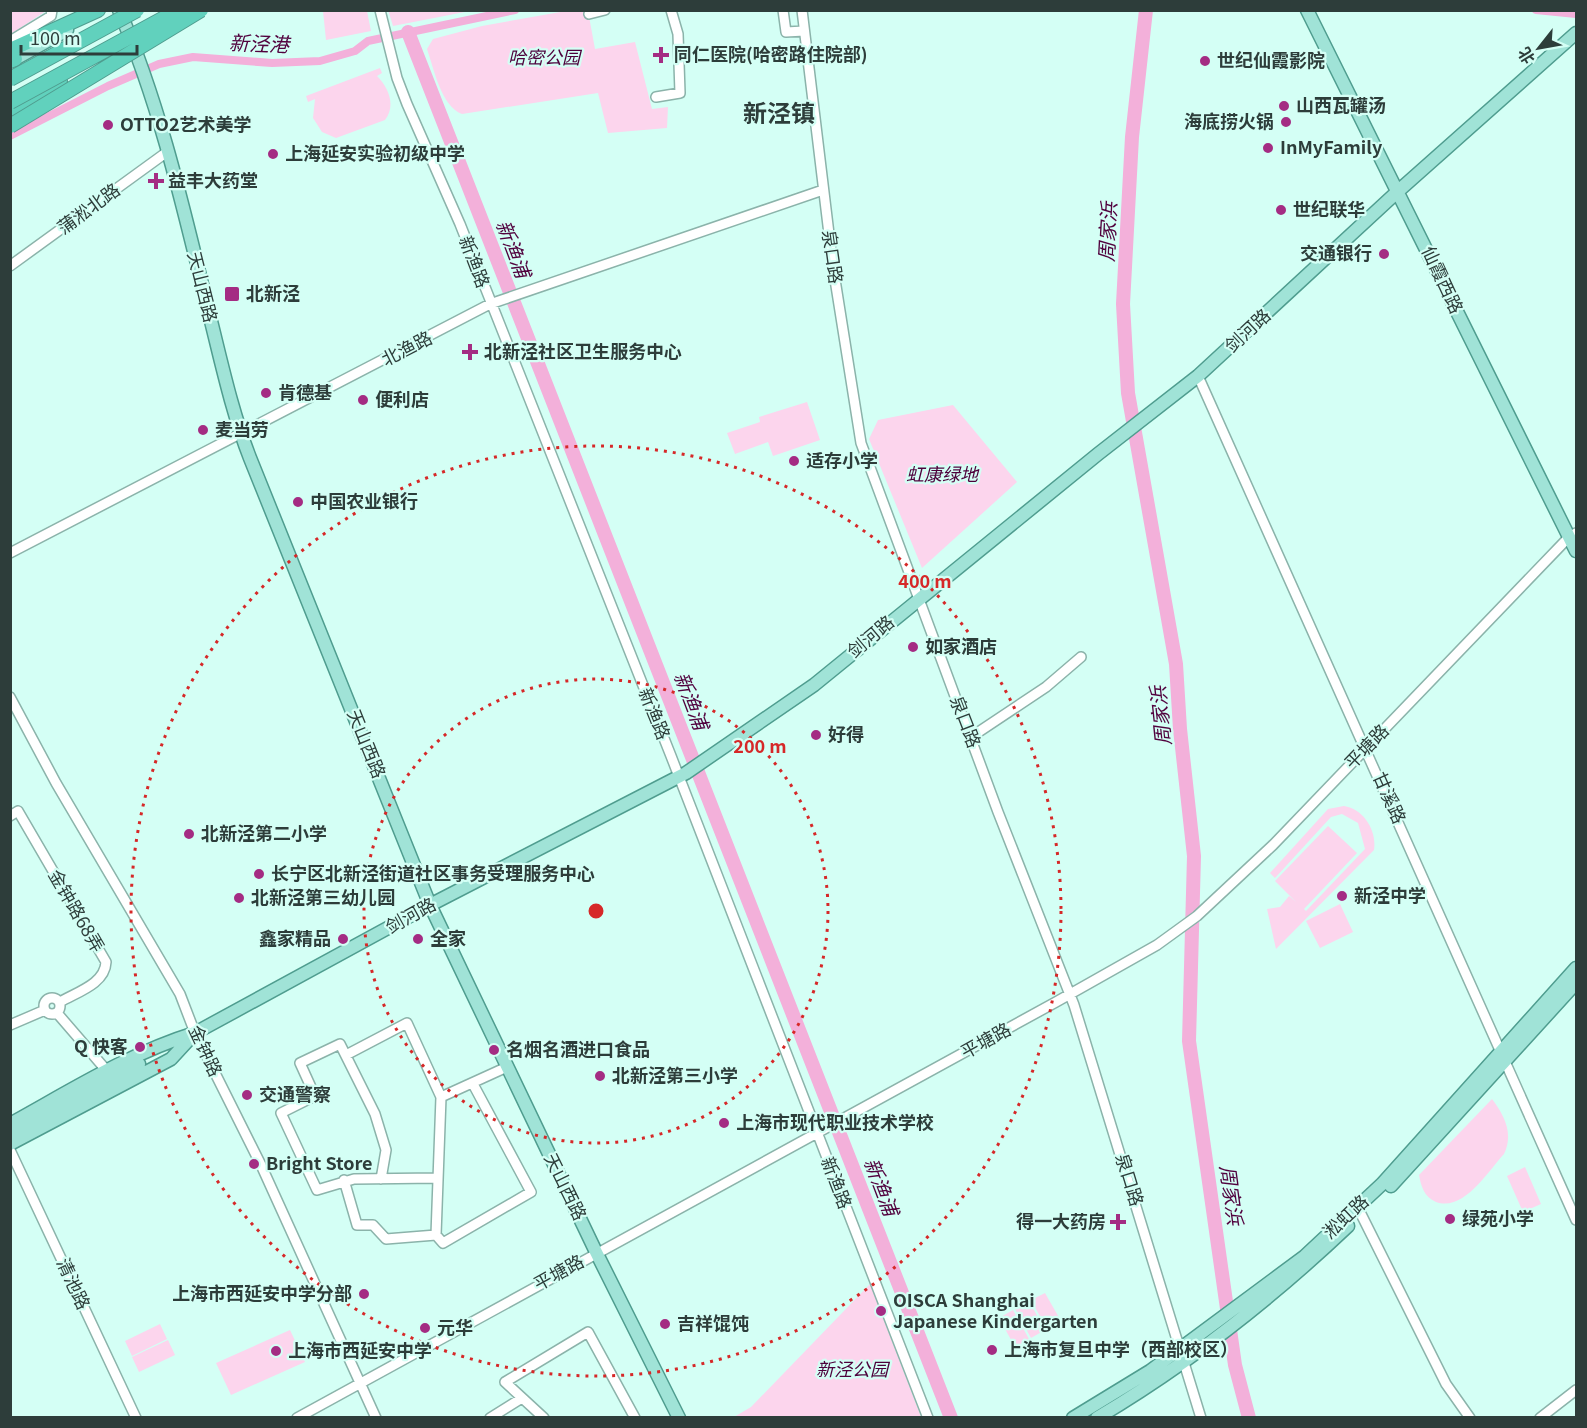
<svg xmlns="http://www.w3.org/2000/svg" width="1587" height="1428" font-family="Georgia,'Noto Sans SC',serif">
<rect width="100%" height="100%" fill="#d4fff5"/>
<path fill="#fcd5ed" d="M11 10H46V11L11 34Z
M388 10H470V11L393 26Z
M323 11H367L371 31 326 40Z
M566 11H588L595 49 635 42 652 109 668 107 667 128 608 133 598 93 462 114C441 106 434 69 427 49L433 39 482 26Z
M380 68 382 73 377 76C389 88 396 106 385 120L336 138 322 132 313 118 315 99 308 102 306 96Z
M807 402 820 440 773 456 768 442 735 454 727 433 760 422 759 417Z
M953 405 1017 482 922 568 869 439 878 420Z
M1344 806C1364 809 1377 831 1374 850L1276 949 1267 909 1280 907 1289 896 1296 902 1275 881 1328 826 1357 853 1304 909 1306 911 1365 849 1358 823 1342 814 1331 817 1275 878 1270 873 1328 809Z
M1340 904 1353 932 1320 948 1306 921Z
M1492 1099C1504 1115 1514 1133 1504 1154 1488 1171 1464 1212 1436 1202 1424 1197 1421 1186 1419 1175Z
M1525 1167 1541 1204 1523 1212 1507 1176Z
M870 1284 921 1417H734L751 1407Z
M1045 1293 1061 1321 1047 1329 1031 1300Z
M1029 1301 1045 1330 1031 1338 1015 1309Z
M1013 1310 1029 1339 1015 1347 999 1318Z
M160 1324 167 1339 132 1356 125 1341Z
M290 1330 305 1362 231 1395 216 1363Z
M168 1340 175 1355 139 1372 132 1357Z"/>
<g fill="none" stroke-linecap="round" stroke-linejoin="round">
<path stroke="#f3b0da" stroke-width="8" d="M1536 10 1576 14
M10 136 108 86 159 64 193 57 272 63 320 61 355 51 368 41 515 10"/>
<path stroke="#f3b0da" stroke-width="14" d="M1146 10 1132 137 1123 304 1128 393 1176 664 1180 729 1194 856 1189 1041 1235 1365 1249 1418
M408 32 951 1418"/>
<g stroke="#8bb3aa" stroke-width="12">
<path id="minor" d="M380 10 397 78 407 104 460 224 671 756 928 1418
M783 10 786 32 804 31
M802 10 833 267 861 443 998 812 1074 1005 1201 1418
M589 14 605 10
M10 41 51 16 52 10
M656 97 680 93 678 34 671 10
M10 266 167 152
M1198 376 1576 1220
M10 553 490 304 823 190
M10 697 56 783 180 994 195 1033 261 1165 376 1418
M971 737 1046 687 1081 657
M10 816 18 811 106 962C105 984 77 992 60 1002
M44 1006a8 8 0 1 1 16 0a8 8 0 1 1-16 0Z
M57 1013 107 1071
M10 1025 45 1010
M346 1055 407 1023 441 1097 436 1235 443 1243 531 1192 473 1084
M441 1097 507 1067
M10 1150 136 1418
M381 1179 386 1150 375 1114 340 1044 300 1063 315 1096 281 1113 317 1190 354 1179 438 1178
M344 1180 357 1225H373L386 1239 436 1235
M1361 1214 1446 1384 1470 1418
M297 1418 1056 1002 1157 945 1197 916 1273 845 1569 537 1576 533
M490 1418 522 1398
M544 1418 505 1382 588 1332 635 1418
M1540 1418 1576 1390"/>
</g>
<g stroke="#4f9d8f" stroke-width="15">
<path id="major" d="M119 10C161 107 185 215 210 317 222 365 232 412 250 458L430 905 596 1252 679 1418
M1307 10 1576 551
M15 59 67 30
M10 1124C70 1091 130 1053 195 1033L430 905 686 773 814 685 1098 454 1198 376 1396 193 1576 33
M15 1133 139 1064
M10 1144 171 1059 194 1034
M1391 1186 1576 983
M1073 1418 1150 1371 1305 1256 1382 1184 1576 968
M1097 1418C1188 1364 1271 1299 1348 1226"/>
</g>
<g stroke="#4f9d8f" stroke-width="16">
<path id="highway" d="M10 50 98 10
M10 61 15 59
M10 111 60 81"/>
</g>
<use href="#minor" stroke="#fff" stroke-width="9"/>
<use href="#major" stroke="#a0e3d7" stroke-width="12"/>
<use href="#highway" stroke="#61d1bd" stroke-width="14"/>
<g stroke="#4f9d8f" stroke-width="16" stroke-linecap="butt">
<path id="highway-bridge" d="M10 79 137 10
M10 102 179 10
M10 126 201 10"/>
</g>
<use href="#highway-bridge" stroke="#61d1bd" stroke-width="14"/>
</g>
<g fill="none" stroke="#d62828" stroke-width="3" stroke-dasharray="3 6">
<circle cx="596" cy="911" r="232"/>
<circle cx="596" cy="911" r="465"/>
</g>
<g fill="#a42c83" stroke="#d4fff5" stroke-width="2">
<path d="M658 46h6v6h6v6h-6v6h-6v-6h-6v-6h6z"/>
<circle cx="1205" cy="61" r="6"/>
<circle cx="1284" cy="106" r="6"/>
<circle cx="1286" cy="122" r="6"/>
<circle cx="108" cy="125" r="6"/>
<circle cx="1268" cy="148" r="6"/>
<circle cx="273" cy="154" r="6"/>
<path d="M153 172h6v6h6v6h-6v6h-6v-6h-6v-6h6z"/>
<circle cx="1281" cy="210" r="6"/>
<circle cx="1384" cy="254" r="6"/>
<rect x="224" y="286" width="16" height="16" rx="3"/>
<path d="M467 343h6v6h6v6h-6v6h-6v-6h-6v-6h6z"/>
<circle cx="266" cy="393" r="6"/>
<circle cx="363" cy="400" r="6"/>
<circle cx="203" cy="430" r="6"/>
<circle cx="794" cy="461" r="6"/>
<circle cx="298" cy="502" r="6"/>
<circle cx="913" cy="647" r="6"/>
<circle cx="816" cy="735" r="6"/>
<circle cx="189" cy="834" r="6"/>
<circle cx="259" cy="874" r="6"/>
<circle cx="1342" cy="896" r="6"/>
<circle cx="239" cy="898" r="6"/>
<circle cx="343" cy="939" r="6"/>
<circle cx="418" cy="939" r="6"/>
<circle cx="140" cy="1047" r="6"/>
<circle cx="494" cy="1050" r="6"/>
<circle cx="600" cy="1076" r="6"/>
<circle cx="247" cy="1095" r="6"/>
<circle cx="724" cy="1123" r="6"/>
<circle cx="254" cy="1164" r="6"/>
<circle cx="1450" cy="1219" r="6"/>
<path d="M1115 1213h6v6h6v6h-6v6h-6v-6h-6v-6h6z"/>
<circle cx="364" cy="1294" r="6"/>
<circle cx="881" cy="1311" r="6"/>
<circle cx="665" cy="1324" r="6"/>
<circle cx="425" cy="1328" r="6"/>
<circle cx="992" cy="1350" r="6"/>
<circle cx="276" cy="1351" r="6"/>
</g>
<g text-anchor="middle" stroke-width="4.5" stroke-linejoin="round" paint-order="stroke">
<g font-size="18" font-weight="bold" fill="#2d3d3a" stroke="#d4fff5" text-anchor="start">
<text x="674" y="61">同仁医院(哈密路住院部)</text>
<text x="1217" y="67">世纪仙霞影院</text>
<text x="1296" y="112">山西瓦罐汤</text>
<text x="1274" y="128" text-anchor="end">海底捞火锅</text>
<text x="120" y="131">OTTO2艺术美学</text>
<text x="1280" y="154">InMyFamily</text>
<text x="285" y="160">上海延安实验初级中学</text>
<text x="168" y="187">益丰大药堂</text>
<text x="1293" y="216">世纪联华</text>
<text x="1372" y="260" text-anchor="end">交通银行</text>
<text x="246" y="300">北新泾</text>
<text x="484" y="358">北新泾社区卫生服务中心</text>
<text x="278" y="399">肯德基</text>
<text x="375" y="406">便利店</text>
<text x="215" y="436">麦当劳</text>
<text x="806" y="467">适存小学</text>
<text x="310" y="508">中国农业银行</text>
<text x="925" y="653">如家酒店</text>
<text x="828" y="741">好得</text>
<text x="201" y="840">北新泾第二小学</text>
<text x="271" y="880">长宁区北新泾街道社区事务受理服务中心</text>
<text x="1354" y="902">新泾中学</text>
<text x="251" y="904">北新泾第三幼儿园</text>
<text x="331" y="945" text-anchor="end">鑫家精品</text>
<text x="430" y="945">全家</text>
<text x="128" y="1053" text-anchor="end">Q 快客</text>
<text x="506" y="1056">名烟名酒进口食品</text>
<text x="612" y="1082">北新泾第三小学</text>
<text x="259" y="1101">交通警察</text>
<text x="736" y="1129">上海市现代职业技术学校</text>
<text x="266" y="1170">Bright Store</text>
<text x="1462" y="1225">绿苑小学</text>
<text x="1106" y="1228" text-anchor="end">得一大药房</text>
<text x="352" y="1300" text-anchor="end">上海市西延安中学分部</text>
<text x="893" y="1307">OISCA Shanghai<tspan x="893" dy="21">Japanese Kindergarten</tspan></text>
<text x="677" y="1330">吉祥馄饨</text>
<text x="437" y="1334">元华</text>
<text x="1004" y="1356">上海市复旦中学（西部校区）</text>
<text x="288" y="1357">上海市西延安中学</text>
</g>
<g font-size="18" font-style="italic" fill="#4d003b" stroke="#d4fff5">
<text x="544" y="64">哈密公园</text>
<text x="942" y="481">虹康绿地</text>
<text x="852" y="1376">新泾公园</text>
</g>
<g font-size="18" fill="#2d3d3a" stroke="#d4fff5">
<text transform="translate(89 209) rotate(-36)" y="6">蒲淞北路</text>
<text transform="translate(832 257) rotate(82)" y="6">泉口路</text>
<text transform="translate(474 262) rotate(69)" y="6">新渔路</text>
<text transform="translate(1442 280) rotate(65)" y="6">仙霞西路</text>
<text transform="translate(202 287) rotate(76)" y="6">天山西路</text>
<text transform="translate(1248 331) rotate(-43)" y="6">剑河路</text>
<text transform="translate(407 349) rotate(-27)" y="6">北渔路</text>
<text transform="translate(871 637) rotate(-40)" y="6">剑河路</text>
<text transform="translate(654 714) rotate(68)" y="6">新渔路</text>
<text transform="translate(965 722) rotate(69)" y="6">泉口路</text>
<text transform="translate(366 744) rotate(68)" y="6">天山西路</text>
<text transform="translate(1367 747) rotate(-46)" y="6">平塘路</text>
<text transform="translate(1389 798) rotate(66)" y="6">甘溪路</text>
<text transform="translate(76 911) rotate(60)" y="6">金钟路68弄</text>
<text transform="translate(411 916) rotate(-29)" y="6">剑河路</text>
<text transform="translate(986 1041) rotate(-29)" y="6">平塘路</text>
<text transform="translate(205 1051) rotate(65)" y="6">金钟路</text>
<text transform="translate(1129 1180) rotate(73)" y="6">泉口路</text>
<text transform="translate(836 1183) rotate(69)" y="6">新渔路</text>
<text transform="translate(565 1187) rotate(64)" y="6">天山西路</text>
<text transform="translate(1346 1217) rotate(-43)" y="6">淞虹路</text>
<text transform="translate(559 1273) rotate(-29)" y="6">平塘路</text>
<text transform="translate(73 1284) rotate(65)" y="6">清池路</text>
</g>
<g font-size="20" font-style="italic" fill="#51023e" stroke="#d4fff5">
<text transform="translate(259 44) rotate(2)" y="7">新泾港</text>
<text transform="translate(1108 232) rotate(-87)" y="7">周家浜</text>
<text transform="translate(513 249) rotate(69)" y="7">新渔浦</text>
<text transform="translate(691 701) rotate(69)" y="7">新渔浦</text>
<text transform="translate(1161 716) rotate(-96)" y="7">周家浜</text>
<text transform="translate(881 1187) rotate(69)" y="7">新渔浦</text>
<text transform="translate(1231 1195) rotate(82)" y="7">周家浜</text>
</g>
<g font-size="24" font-weight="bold" fill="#2d3d3a" stroke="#d4fff5">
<text x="779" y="122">新泾镇</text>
</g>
</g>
<circle cx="596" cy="911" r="9" fill="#d62828" stroke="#d4fff5" stroke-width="3"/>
<g font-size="18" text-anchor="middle" font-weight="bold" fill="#d62828" stroke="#d4fff5" stroke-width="4.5" stroke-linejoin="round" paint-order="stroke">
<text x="925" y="588">400 m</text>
<text x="760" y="753">200 m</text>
</g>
<rect width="1587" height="1428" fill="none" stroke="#2d3d3a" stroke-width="24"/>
<g transform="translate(1539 48) rotate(239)" stroke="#d4fff5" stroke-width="4.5" paint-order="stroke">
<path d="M0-4.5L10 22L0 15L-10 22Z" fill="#2d3d3a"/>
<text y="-9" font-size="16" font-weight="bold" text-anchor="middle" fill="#2d3d3a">北</text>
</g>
<path d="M21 45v9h116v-9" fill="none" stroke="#2d3d3a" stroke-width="3"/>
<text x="30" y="45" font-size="18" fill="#2d3d3a" stroke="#d4fff5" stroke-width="4.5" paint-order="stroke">100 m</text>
</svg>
